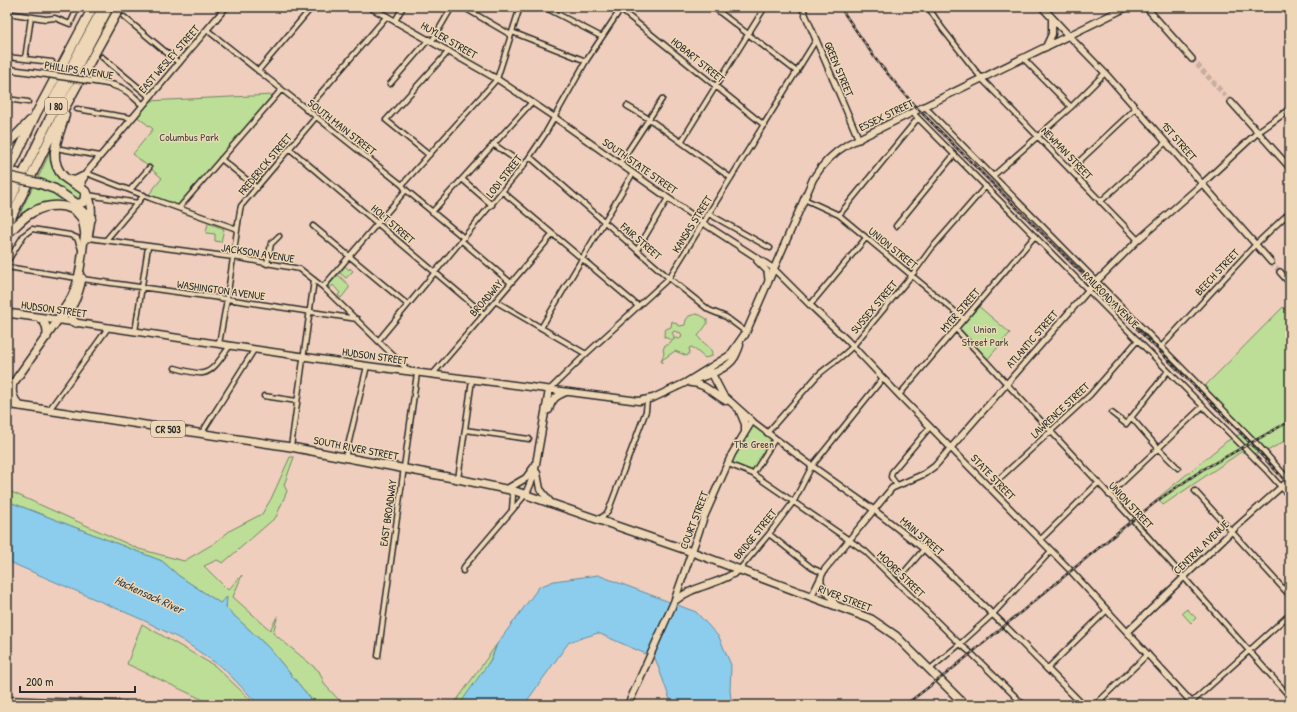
<svg xmlns="http://www.w3.org/2000/svg" width="1297" height="712" font-family="'Patrick Hand',sans-serif">
<rect width="100%" height="100%" fill="#efcebe"/>
<filter id="ink" filterUnits="userSpaceOnUse"><feTurbulence type="fractalNoise" baseFrequency=".025" numOctaves="2"/><feDisplacementMap in="SourceGraphic" scale="8" xChannelSelector="R" yChannelSelector="G"/><feConvolveMatrix kernelMatrix="1 2 1 2 8 2 1 2 1" color-interpolation-filters="sRGB"/></filter>
<g filter="url(#ink)">
<path fill="#bcde97" stroke="#748461" d="M273 95 177 208 147 197 162 178 133 154 153 129 135 115 147 101Z
M53 146 52 163 80 190 83 196 79 200 51 182 38 178Z
M33 186 51 191 75 208 58 203 19 220 22 209Z
M208 223 224 229 221 242 215 241V234L206 233Z
M345 266 349 270 350 268 353 271 346 278 340 273Z
M338 275 349 285V288L341 298 338 295 340 293 333 285 330 288 328 286Z
M976 304 1010 333 986 361 956 329Z
M1283 307 1287 311 1290 308V438L1262 454 1241 452 1163 505 1158 498 1227 441 1242 433 1201 390Z
M696 314 700 315 707 319V324L698 336C702 344 713 346 712 356L705 358 692 347 689 348 690 352 687 356 675 351 662 360V363L661 362 664 353 663 350 665 345H668L669 343 676 338 679 339 682 337 681 333 674 331 672 333 674 336V338L672 340 664 337V334L666 329 671 327 672 321 680 326 685 325 686 320 689 316Z
M752 421 775 439 753 474 728 464Z
M290 457H294L284 485 287 491 276 517 223 563 217 560 204 566 228 590 242 575 233 597 270 630 278 615 273 633 319 671 325 685 339 700 347 705H316L269 648 226 608V598L220 603 179 576 162 561 7 501V490L139 549 184 561 213 544 231 530 262 514 271 499Z
M1187 609 1196 618 1191 623 1182 613Z
M142 624 215 666 256 705H214L127 664Z
M497 644C489 667 474 686 459 705H451L457 700Z"/>
<path fill="#8ccded" stroke="#658c9f" d="M7 501 162 561 179 576 220 603 227 597 226 608 269 648 316 705H259L223 668 182 640 143 620 7 561Z
M598 575 696 612 719 637 731 665 730 691 732 705H672L655 658 598 633 569 642 524 705H459L492 658 497 644 539 587 554 581Z"/>
<g fill="none" stroke-linecap="round" stroke-linejoin="round">
<path stroke="#c8ada1" stroke-width="5" stroke-dasharray="5 2.5" stroke-linecap="butt" d="M1192 59 1231 102
M1271 262 1280 272"/>
<g stroke="#2b2b2b" stroke-width="7">
<path id="minor" d="M463 7 511 35
M544 7 602 37
M713 7 797 72
M928 7 942 28 982 79 1138 240
M621 10 764 125
M7 13 46 19 55 18 70 24 78 7
M124 17 179 63
M395 21 403 7
M207 30 402 185 406 190 464 238
M512 32 586 61
M432 41 452 7
M7 57 52 62
M102 57 150 97
M1023 58 1071 107
M25 59 31 17
M258 71 312 7
M390 84 429 39
M7 99 28 102
M627 106 649 119 731 178
M925 107 1260 447 1290 481
M77 109 131 118
M306 110 387 16
M913 113 1266 470 1290 497
M681 142 765 7
M493 144 524 165
M61 149 100 156
M290 149 484 314
M429 155 386 120 449 51
M530 157 669 278 709 310 726 317 746 332
M221 159 257 188
M620 163 662 99
M1070 170 1136 108
M86 173 150 198 237 229
M993 176 1071 107 1105 73
M462 179 492 205
M402 185 497 79 520 7
M130 190 149 168
M503 192 638 306
M88 195 138 203
M804 199 839 215 964 319
M1100 202 1166 142
M179 208 281 90
M432 212 532 102
M709 214 770 248
M839 215 918 118
M313 226 408 305
M896 226 954 155
M88 238 233 257 300 269 323 287 410 372
M106 240 144 195
M462 241 511 283
M637 250 668 198
M7 262 24 235 32 229 70 235 77 238 81 249
M267 264 271 244 279 236
M7 267 77 278
M82 279 227 299 357 319
M323 287 406 190
M495 301 586 354
M810 305 866 238
M541 328 633 173
M956 329 1133 520 1290 697
M135 332 148 247
M378 341 524 165 545 134 586 61 622 7
M219 344 227 299 240 210 241 206 316 117
M1161 347 1256 244 1290 212
M175 368C182 370 196 374 203 373 215 371 223 354 230 346
M432 375 553 234
M549 390 586 354 669 278 816 40
M899 395 1035 236
M264 396 297 401
M49 410 108 328
M1112 413 1126 424 1168 371
M1131 417 1158 448 1178 468
M465 430 529 439
M767 433 817 376C829 365 842 358 853 346L912 275 931 249 986 186
M201 434 254 350
M291 447 314 280
M345 458 367 366
M728 464 753 474 865 551 960 644 971 653 1024 705
M753 474 775 439
M458 479 472 380
M897 485 891 477 892 472 930 427
M989 488 1090 395 1138 340
M509 489 513 496 512 509
M1195 491 1290 596
M1109 495 1203 406
M598 520 606 514 609 509 646 411 647 400
M769 534 812 568 823 573
M1040 540 1098 483
M739 570 769 534 794 501 812 466 883 378
M463 571 464 567 526 494
M900 577 924 549
M378 656 417 373
M930 669 960 644 993 614 1051 551
M1047 669 1107 610
M1192 702 1290 614
M1095 705 1148 654"/>
</g>
<g stroke="#2b2b2b" stroke-width="8">
<path id="tertiary" d="M370 7 497 79 554 117 703 223 773 268 810 305 847 340 899 395 1071 571 1194 705
M802 7 859 140
M1146 7 1192 59
M1069 36 1105 73 1271 262
M7 69 44 74
M91 81C103 83 117 84 128 92 133 96 138 101 143 105
M1231 102 1290 168
M83 190 82 182 86 173 226 7
M757 261 767 271 768 280
M1280 272 1290 283
M752 421 812 466 874 510 924 549 1005 626 1083 705
M821 577V584L837 606
M811 597 825 569 831 562 892 488 924 474 935 466 1092 286 1138 240 1203 183 1258 132 1290 109
M1127 632 1232 531 1290 479"/>
</g>
<g stroke="#2b2b2b" stroke-width="9">
<path id="secondary" d="M1042 7 1069 36
M1046 47 1052 34V18
M58 320 367 366 639 401 653 398 685 383 730 355 746 332
M745 335 813 179C822 164 833 153 848 144L1127 7
M696 379C709 375 728 369 735 357 737 353 739 349 740 345
M691 383C705 383 714 395 726 401
M549 410C552 399 556 396 566 392
M740 412 745 424V432
M537 473 540 489 551 503
M507 489 526 478 534 467
M526 494 534 475 549 390
M675 601C693 585 720 585 739 570
M7 700 125 705
M628 705 674 602 704 517 732 454 752 421 723 395 710 370"/>
</g>
<g stroke="#2b2b2b" stroke-width="10">
<path id="primary" d="M87 193C95 207 90 223 88 238
M71 308C70 315 71 318 76 323
M7 313 58 320
M39 318C47 323 47 328 47 337
M59 320C72 311 79 294 82 278
M13 383C11 393 13 399 20 406
M7 392 58 320C61 311 68 304 72 296 81 277 82 252 85 232
M7 404 291 447 458 479 515 491 692 552 871 619 896 636 965 705"/>
</g>
<g stroke="#2b2b2b" stroke-width="11">
<path id="motorway" d="M54 98 103 7
M65 115C59 136 46 159 64 177 71 183 80 186 87 193
M7 145 30 121
M7 176 36 114 93 7
M69 180 75 181 83 177
M38 183 55 189 77 204 84 202 85 196
M7 194 17 173
M75 205 91 219
M7 207 49 120 109 7
M7 226 64 109 120 7
M7 234C15 227 23 217 33 212 47 204 71 202 81 217 84 221 84 227 85 232"/>
</g>
<use href="#minor" stroke="#eed7b7" stroke-width="4"/>
<use href="#tertiary" stroke="#eed7b7" stroke-width="5"/>
<use href="#secondary" stroke="#eed7b7" stroke-width="6"/>
<use href="#primary" stroke="#eed7b7" stroke-width="7"/>
<use href="#motorway" stroke="#eed7b7" stroke-width="8"/>
<g stroke="#2b2b2b" stroke-width="2.5">
<path id="rail" d="M840 7 877 61 914 105 1235 427 1290 486
M905 705 946 674 1124 527 1161 498 1202 470 1290 421"/>
</g>
<use href="#rail" stroke="#eed7b7" stroke-width="1" stroke-dasharray="3" stroke-linecap="butt"/>
<g stroke="#2b2b2b" stroke-width="8" stroke-linecap="butt">
<path id="tertiary-bridge" d="M44 74 91 81"/>
</g>
<g stroke="#2b2b2b" stroke-width="11" stroke-linecap="butt">
<path id="motorway-bridge" d="M7 176 38 183"/>
</g>
<use href="#tertiary-bridge" stroke="#eed7b7" stroke-width="5"/>
<use href="#motorway-bridge" stroke="#eed7b7" stroke-width="8"/>
</g>
</g>
<g text-anchor="middle" stroke-width="3" stroke-linejoin="round" paint-order="stroke">
<g fill="#eed7b7" stroke="#665f55" stroke-width="1">
<rect x="45" y="98" width="22" height="16" rx="3"/>
<rect x="151" y="421" width="34" height="16" rx="3"/>
</g>
<g font-size="10" font-weight="bold" fill="#2b2b2b">
<text x="56" y="110">I 80</text>
<text x="168" y="433">CR 503</text>
</g>
<g font-size="11" fill="#2b2b2b" stroke="#eed7b7">
<text transform="translate(449 40) rotate(30)" y="4">HUYLER STREET</text>
<text transform="translate(169 59) rotate(-49)" y="4">EAST WESLEY STREET</text>
<text transform="translate(698 60) rotate(39)" y="4">HOBART STREET</text>
<text transform="translate(839 69) rotate(67)" y="4">GREEN STREET</text>
<text transform="translate(79 70) rotate(9)" y="4">PHILLIPS AVENUE</text>
<text transform="translate(886 115) rotate(-26)" y="4">ESSEX STREET</text>
<text transform="translate(342 127) rotate(38)" y="4">SOUTH MAIN STREET</text>
<text transform="translate(1179 141) rotate(49)" y="4">1ST STREET</text>
<text transform="translate(1067 153) rotate(46)" y="4">NEWMAN STREET</text>
<text transform="translate(265 164) rotate(-50)" y="4">FREDERICK STREET</text>
<text transform="translate(640 166) rotate(35)" y="4">SOUTH STATE STREET</text>
<text transform="translate(504 176) rotate(-52)" y="4">LODI STREET</text>
<text transform="translate(393 224) rotate(41)" y="4">HOLT STREET</text>
<text transform="translate(692 224) rotate(-58)" y="4">KANSAS STREET</text>
<text transform="translate(641 241) rotate(41)" y="4">FAIR STREET</text>
<text transform="translate(893 248) rotate(39)" y="4">UNION STREET</text>
<text transform="translate(258 253) rotate(9)" y="4">JACKSON AVENUE</text>
<text transform="translate(1217 272) rotate(-47)" y="4">BEECH STREET</text>
<text transform="translate(221 290) rotate(8)" y="4">WASHINGTON AVENUE</text>
<text transform="translate(486 298) rotate(-49)" y="4">BROADWAY</text>
<text transform="translate(1111 300) rotate(45)" y="4">RAILROAD AVENUE</text>
<text transform="translate(874 307) rotate(-50)" y="4">SUSSEX STREET</text>
<text transform="translate(54 309) rotate(8)" y="4">HUDSON STREET</text>
<text transform="translate(960 310) rotate(-49)" y="4">MYER STREET</text>
<text transform="translate(1032 339) rotate(-49)" y="4">ATLANTIC STREET</text>
<text transform="translate(375 356) rotate(8)" y="4">HUDSON STREET</text>
<text transform="translate(1060 410) rotate(-43)" y="4">LAWRENCE STREET</text>
<text transform="translate(356 448) rotate(11)" y="4">SOUTH RIVER STREET</text>
<text transform="translate(993 477) rotate(46)" y="4">STATE STREET</text>
<text transform="translate(1131 505) rotate(47)" y="4">UNION STREET</text>
<text transform="translate(388 513) rotate(-82)" y="4">EAST BROADWAY</text>
<text transform="translate(694 520) rotate(-69)" y="4">COURT STREET</text>
<text transform="translate(755 534) rotate(-51)" y="4">BRIDGE STREET</text>
<text transform="translate(922 536) rotate(40)" y="4">MAIN STREET</text>
<text transform="translate(1201 547) rotate(-44)" y="4">CENTRAL AVENUE</text>
<text transform="translate(901 574) rotate(44)" y="4">MOORE STREET</text>
<text transform="translate(845 598) rotate(21)" y="4">RIVER STREET</text>
</g>
<g font-size="11" fill="#41463b" stroke="#eed7b7">
<text x="189" y="141">Columbus Park</text>
<text x="985" y="333">Union<tspan x="985" dy="13">Street Park</tspan></text>
<text x="754" y="448">The Green</text>
</g>
<g font-size="12" font-style="italic" fill="#3a4348" stroke="#eed7b7">
<text transform="translate(149 595) rotate(25)" y="4">Hackensack River</text>
</g>
</g>
<rect width="1297" height="712" fill="none" stroke="#eed7b7" stroke-width="24"/>
<rect x="12" y="12" width="1273" height="688" fill="none" stroke="#2b2b2b" stroke-width="1.5" filter="url(#ink)"/>
<path d="M20 686v6h115v-6" fill="none" stroke="#2b2b2b" stroke-width="2"/>
<text x="26" y="686" font-size="12" fill="#2b2b2b" stroke="#eed7b7" stroke-width="3" paint-order="stroke">200 m</text>
</svg>
